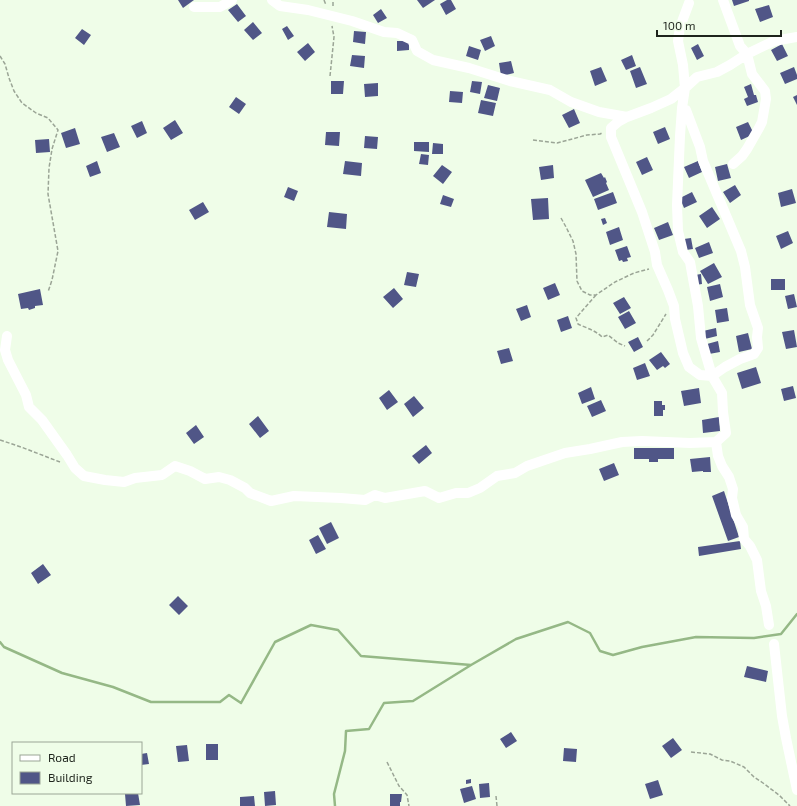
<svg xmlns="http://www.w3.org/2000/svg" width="797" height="806" font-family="'Exo 2',sans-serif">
<rect width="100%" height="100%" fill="#effde8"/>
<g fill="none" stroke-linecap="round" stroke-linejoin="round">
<path stroke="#95b886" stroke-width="2.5" d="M0 642 4 647 62 673 113 687 151 702H220L229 695 241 703 275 642 311 625 338 630 361 656 471 665 516 639 568 622 590 633 600 651 613 655 642 647 696 637 754 638 781 634 797 614
M335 806 334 794 345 751 346 731 369 729 384 703 413 701 471 665"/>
</g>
<path fill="#505687" d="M178 0H194L183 8Z
M417 0H435L423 8Z
M447 0H451L456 9 446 15 440 4Z
M732 0H749V1L734 6Z
M237 4 246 16 238 22 228 10Z
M769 5 773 17 760 22 755 9Z
M381 9 387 18 378 23 373 15Z
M253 22 262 33 253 40 244 30Z
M287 26 294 36 288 40 282 29Z
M82 29 91 35 84 45 75 38Z
M354 31 366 32 365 44 353 42Z
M491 36 495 46 485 51 480 40Z
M397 41H409V50L397 51Z
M308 43 315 52 305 61 297 52Z
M698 44 704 56 697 60 691 48Z
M782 44 788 56 777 61 771 50Z
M469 46 481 50 478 60 466 56Z
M352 55 365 56 364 68 350 66Z
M632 55 636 66 626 70 621 60Z
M511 61 514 73 501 76 499 63Z
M601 67 607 81 595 86 590 71Z
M640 67 647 84 636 88 630 71Z
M794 67 797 75V79L785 84 780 73Z
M331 81H344L343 94H331Z
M472 81 482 82 480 94 470 92Z
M378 83V96L365 97 364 84Z
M751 84 754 95H756L758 102 747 106 744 99 748 97 744 87Z
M488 85 500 88 497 101 484 98Z
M450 91 463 92 462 103 449 102Z
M797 95V105L793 97Z
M236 97 246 104 239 114 229 107Z
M481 100 496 103 493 116 478 113Z
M574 109 580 123 569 128 562 115Z
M175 120 183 133 171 140 163 128Z
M142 121 147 133 137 138 131 126Z
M748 122 754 134 741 140 736 127Z
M665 127 670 139 658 144 653 132Z
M75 128 80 144 66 148 61 133Z
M326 132H340L339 146 325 145Z
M114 133 120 147 107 152 101 137Z
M365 136 378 137 377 149 364 148Z
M49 139 50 152 36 153 35 140Z
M414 142H429V152L414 151Z
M433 143 443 144V154H432Z
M421 154 429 155 428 165 419 164Z
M647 157 653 170 642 175 636 162Z
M97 161 101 173 90 177 86 166Z
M345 161 362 163 361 176 343 174Z
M698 161 702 172 689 178 684 167Z
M727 164 731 178 718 181 715 167Z
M442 165 452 172 443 184 433 176Z
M553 165 554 178 541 180 539 167Z
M601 173 604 178 605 177 607 182 606 183 609 190 593 197 585 180Z
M735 185 741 195 730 203 723 192Z
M288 187 298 191 294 201 284 197Z
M792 189 796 203 781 207 778 193Z
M613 192 617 203 598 210 594 199Z
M692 192 697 202 684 208 680 198Z
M443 195 454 199 451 207 440 204Z
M548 198 549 219 533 220 531 199Z
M203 202 209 212 195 220 189 210Z
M712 207 720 219 707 228 699 216Z
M329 212 347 214 346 229 327 227Z
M605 218 607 223 603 225 601 219Z
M668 222 673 235 659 240 654 228Z
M619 227 623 240 610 245 606 232Z
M788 231 793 243 781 249 776 236Z
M691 238 693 249 686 250 684 239Z
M709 242 713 253 699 258 695 248Z
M627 246 631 257 627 258 628 261 623 262 622 260 619 261 615 250Z
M714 263 722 277 708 284 700 271Z
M407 272 419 274 416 287 404 285Z
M701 274 702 284 696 285 695 275Z
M771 279H785V290H771Z
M555 283 560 295 548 300 543 288Z
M720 284 723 297 710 301 707 287Z
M394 288 403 299 393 308 383 297Z
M40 289 43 305 35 306V308L29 310 28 308 21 309 18 294Z
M794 294 797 307 788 309 785 296Z
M624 297 631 308 620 314 613 303Z
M527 305 531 317 521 321 516 309Z
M727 308 729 321 717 323 715 310Z
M629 311 636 323 625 329 618 317Z
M568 316 572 328 561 332 557 320Z
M716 328 717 336 705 339 703 331Z
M794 330 797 347 786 349 782 332Z
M748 333 752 349 739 352 736 336Z
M638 337 643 347 634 352 628 342Z
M718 341 720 352 709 354 707 344Z
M509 348 513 361 501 364 497 351Z
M661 352 670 364 665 368 663 366 657 370 649 360Z
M645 363 650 376 637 380 633 368Z
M756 367 761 383 742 389 737 373Z
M793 386 796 398 784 401 781 389Z
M591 387 595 399 582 404 578 393Z
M699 388 701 403 684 406 681 391Z
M389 390 398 402 387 410 379 398Z
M414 396 424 408 413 417 404 404Z
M601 400 606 411 592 417 587 406Z
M654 401H662V405H665V410H663V416H654Z
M258 416 269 431 260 438 249 424Z
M719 417 720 431 703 433 702 420Z
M196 425 204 437 194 444 186 433Z
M426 445 432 453 419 464 412 456Z
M634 448H674V459H658V462H649V459H634Z
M710 457 711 472H703V471L692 472 690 459Z
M614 463 619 475 604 481 599 469Z
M724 491 739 537 728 541 712 496Z
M331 522 339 538 327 544 319 528Z
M318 535 326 549 316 554 309 540Z
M740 541 741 549 699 556 698 547Z
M43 564 51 575 38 584 31 573Z
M178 596 188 606 179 615 169 605Z
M747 666 768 671 766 682 744 677Z
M511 732 517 741 506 748 500 739Z
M673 738 682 750 671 758 662 746Z
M206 744H218V760H206Z
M187 745 189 761 178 762 176 746Z
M564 748 577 749 576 762 563 761Z
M147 753 149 764 141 765V754Z
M471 779V783L466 784V780Z
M658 780 663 795 650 799 645 784Z
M489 783 490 797 480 798 479 784Z
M472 786 476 799 464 803 460 789Z
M275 791 276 805 265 806 264 792Z
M138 793 140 805 126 806 125 794Z
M390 794H402L401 802H400V806H390Z
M254 796 255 806H240V797Z"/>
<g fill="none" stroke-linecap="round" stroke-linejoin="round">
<path stroke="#9ba596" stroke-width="1.5" stroke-dasharray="4 2" stroke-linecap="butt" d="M324 0 326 5
M333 6V0
M0 56 5 64 9 78 14 91 22 103 36 113 48 118 58 130 52 149 49 168 48 194 58 251 52 280 48 292
M330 76 334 37 332 26
M533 140 557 143 587 135 600 134 602 133
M561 218 566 227 573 241 576 254 577 281 582 291 590 295H596L615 282 634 273 649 269
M596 295 576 318 578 324C586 328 595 330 602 337L608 335 618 343 625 346
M647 341 653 335 666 314
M0 440 21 447 60 462
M691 752 710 754 722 760 730 761 744 767 754 777 763 783 779 795 790 806
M387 762 399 786 407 795 409 806
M496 796 497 806"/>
<path stroke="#fff" stroke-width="10" d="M272 0 280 6 308 10 352 21 384 32 397 33 412 40 417 51 433 60 469 68 510 81 550 90 571 102 599 112 627 117 651 108 671 99 685 88 697 77 717 72 730 65 747 54 774 41 797 37
M723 0 740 46 747 54 752 74 765 91 766 99 762 122 759 128 747 149 742 156 733 164
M194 7H220L232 0
M627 117 618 122 611 128V137L642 212 655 252 657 265 668 290 674 306 675 319 683 353 689 367 700 375 712 376 725 367 740 359 754 354 758 348 757 337 758 328 750 305 745 267 741 251 703 161 700 147 686 110 682 108
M7 336 5 350 8 360 26 395 29 407 42 420 67 455 75 468 84 476 105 480 124 482 135 478 162 475 175 466 190 471 205 479 219 477 230 480 245 488 250 493 271 501 294 496 341 498 365 500 375 495 385 498 425 491 439 498 456 493H468L480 488 497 476 515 473 527 466 565 453 590 449 622 442 642 441 690 443 716 442 726 433 723 412 722 393 712 376 701 338 698 306 690 262 683 252 678 231 677 205 680 136 682 108 685 88 683 65 678 41 680 27 689 3
M716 442 718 456 722 466 729 477 733 489 732 498 736 515 743 527 744 539 750 546 757 560 761 591 766 606 769 625
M774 644 782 716 786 738 797 790"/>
</g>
<rect x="12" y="742" width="130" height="52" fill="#effde8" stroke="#9ba696"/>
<rect x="20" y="755" width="20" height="6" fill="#ffffff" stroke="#9ba696"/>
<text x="48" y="762" font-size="12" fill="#1e241c">Road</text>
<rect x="20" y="772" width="20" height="12" fill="#505687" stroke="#9ba696"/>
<text x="48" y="782" font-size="12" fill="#1e241c">Building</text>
<path d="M657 30v6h124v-6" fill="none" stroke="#1e241c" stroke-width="2"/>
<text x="663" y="30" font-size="12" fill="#1e241c" stroke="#effde8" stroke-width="3" paint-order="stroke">100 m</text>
</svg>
